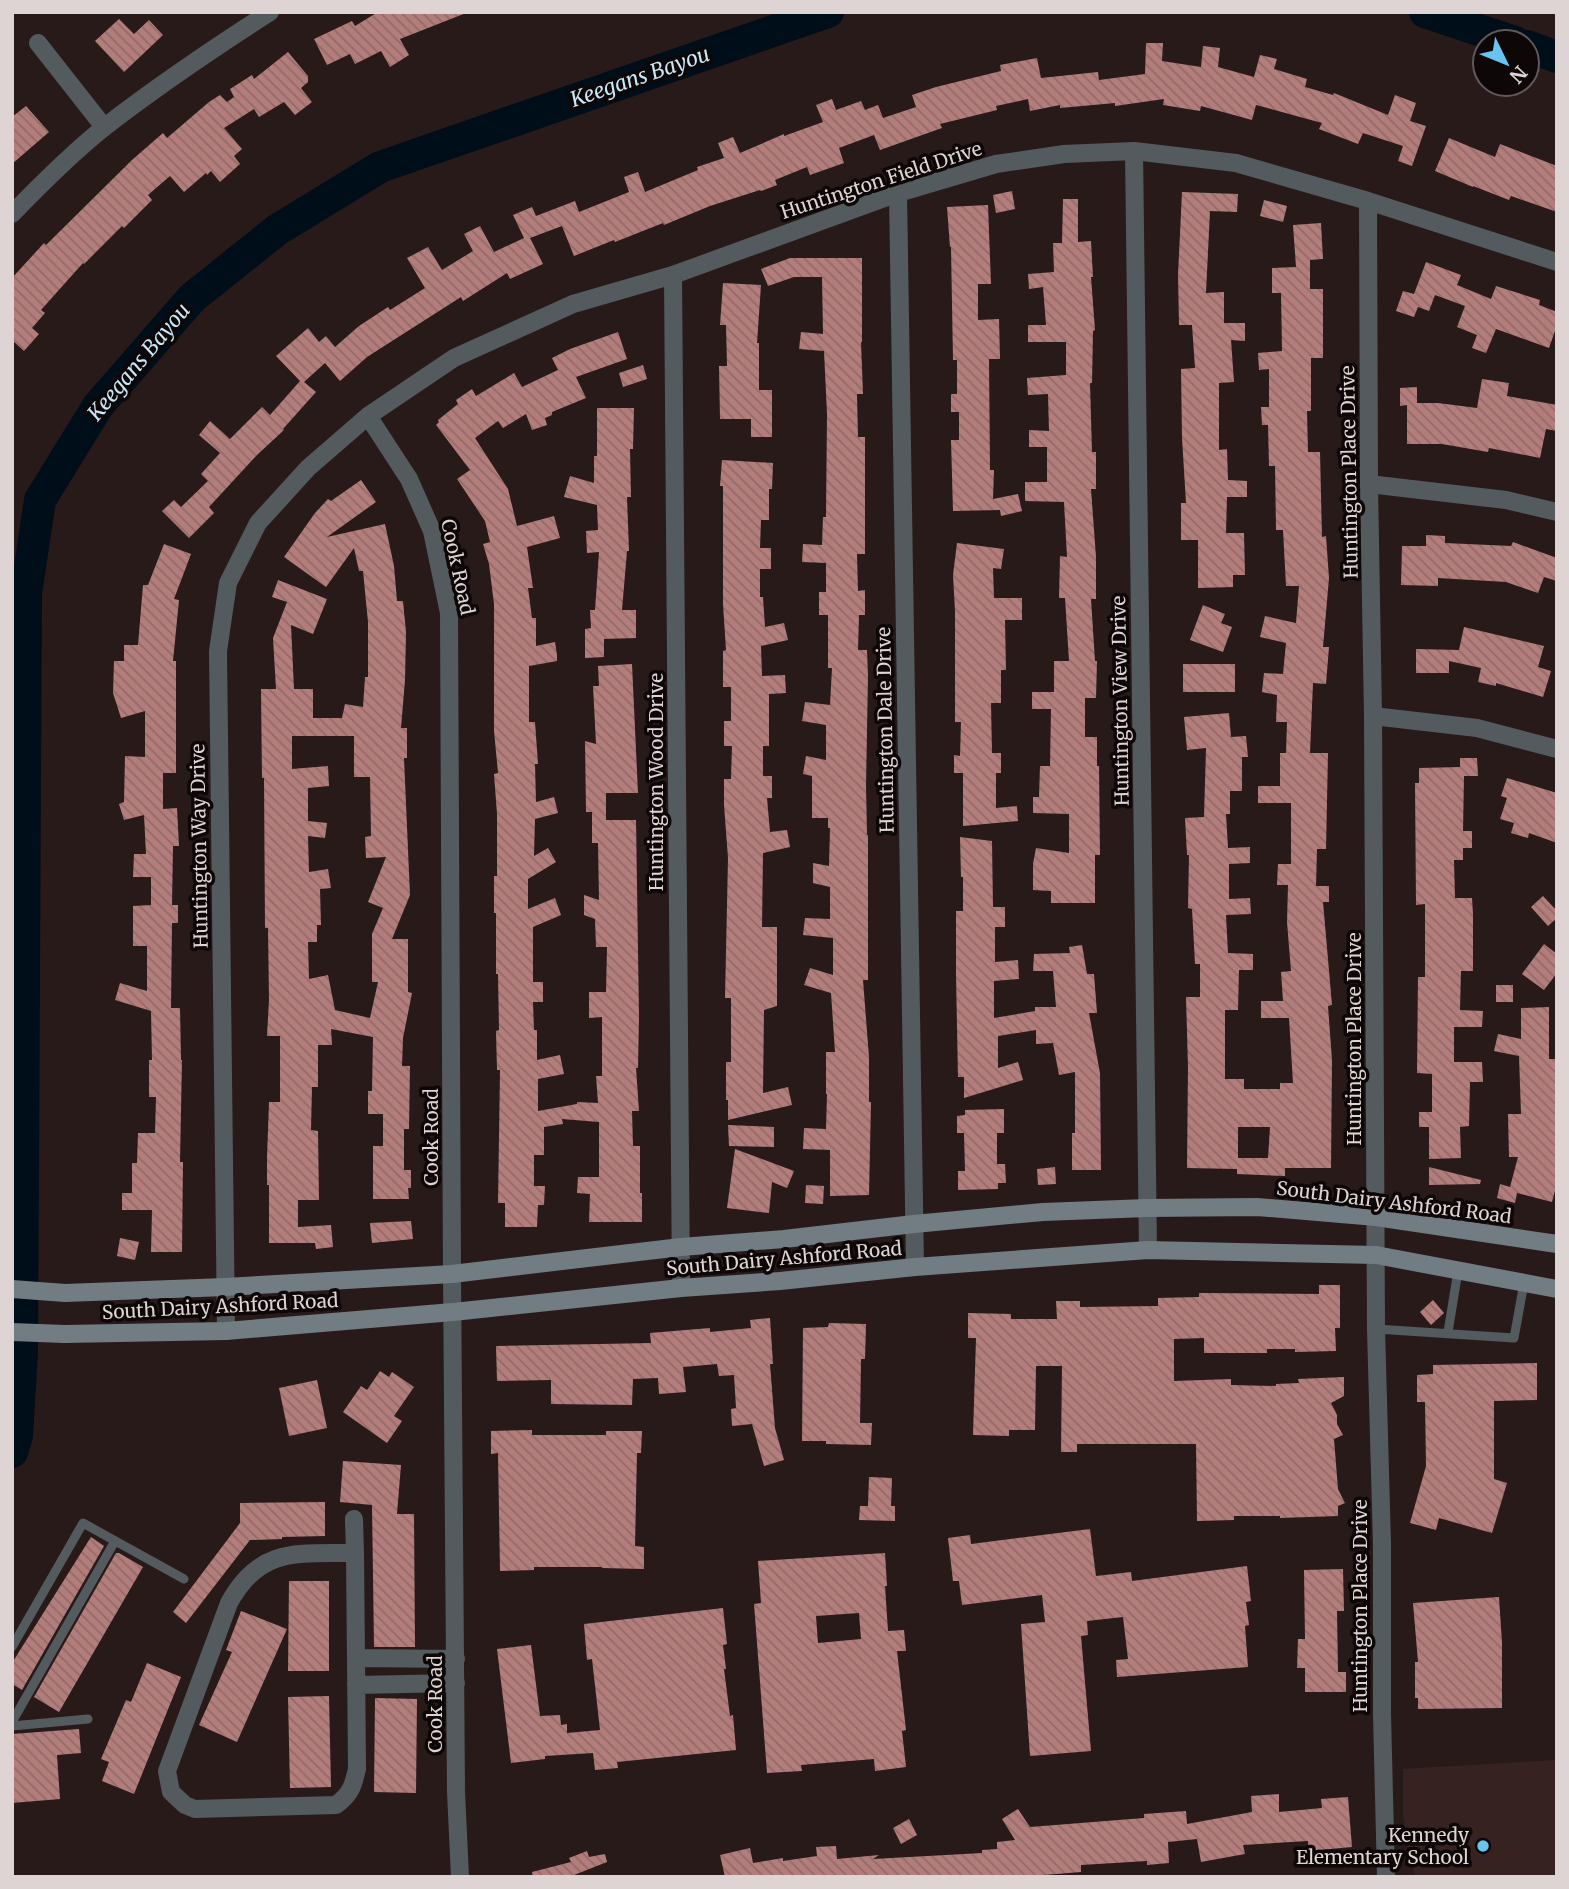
<svg xmlns="http://www.w3.org/2000/svg" width="1569" height="1889" font-family="Merriweather,serif">
<defs>
<pattern id="building-back-hatch" width="6" height="6" patternUnits="userSpaceOnUse" patternTransform="scale(1.75)"><rect width="6" height="6" fill="#b37d7b"/><path d="M-1 5l2 2M0 0l6 6M5-1l2 2" fill="none" stroke="#916b69"/></pattern>
</defs>
<rect width="100%" height="100%" fill="#291a1a"/>
<path fill="#362221" d="M1557 1760V1877H1415L1403 1816V1769Z"/>
<g fill="none" stroke-linecap="round" stroke-linejoin="round">
<path stroke="#000e1a" stroke-width="32" d="M1425 12 1515 42
M1527 46 1557 57
M12 1452 17 1436 22 1352 26 594 40 500 98 406 192 298 277 230 380 167 828 12"/>
</g>
<path fill="url(#building-back-hatch)" fill-rule="evenodd" d="M378 12H466V13L400 39 409 55 390 67 381 51 355 64 350 54 327 65 314 39 352 21 355 26Z
M119 19 134 34 149 20 163 35 124 72 95 41Z
M1146 43H1163L1162 61 1201 67 1203 46 1220 48 1218 67 1254 77 1260 55 1277 59 1274 69 1307 79 1305 87 1333 95 1334 93 1388 115 1395 95 1416 103 1410 121 1426 126 1412 166 1398 161 1403 146 1363 133 1358 144 1319 129 1322 123 1256 105 1252 120 1201 106 1200 111 1163 105 1164 99 1115 106V103L1060 108V105L1030 111 1028 99 996 106 997 110 940 124 942 128 880 150 874 135 839 148 844 163 810 175 807 167 775 180 777 185 761 191 760 190 710 206 664 225 663 223 615 242 614 240 574 256 562 226 530 238 543 264 510 279 507 273 463 301 461 297 367 357 340 381 325 363 304 382 316 392 283 429 284 430 257 455 209 507 214 513 189 538 162 511 174 500 181 507 208 481 201 474 220 453 199 435 210 421 230 439 262 407 270 415 300 381 276 356 308 328 319 342 326 336 335 347 359 326 388 307 390 310 425 288 407 258 428 247 442 270 473 251 464 234 480 226 494 252 524 238 513 215 532 207 536 216 575 201 579 212 629 192 624 177 638 172 645 192 698 170 697 167 724 158 718 143 733 137 740 153 784 134V136L823 122 816 105 832 99 836 110 861 101 865 110 878 105 883 118 916 107 912 95 936 87 1001 71 1000 65 1037 58 1041 78 1098 72 1099 80 1145 74Z
M288 52 308 76V82L301 88 312 102 295 115 284 102 259 117 254 109 224 128 242 149 234 156 240 164 220 182 211 171 207 175 206 173 184 192 170 176 148 195 152 200 124 228 122 226 84 264 83 263 41 310 45 313 32 328 39 334 24 351 12 340V278L44 243 46 245 132 160 163 133 167 138 209 102 220 95 227 102 234 97 230 89 252 75 254 79Z
M26 106 49 132 12 164V117Z
M1449 138 1495 157 1500 144 1557 166V212L1511 196 1509 200 1473 186V187L1435 171Z
M1012 191 1015 209 996 213 993 195Z
M1182 192 1238 194 1237 212 1210 211 1206 293 1224 292V323H1245V341L1231 340 1234 382 1219 383V450L1227 449 1228 480 1247 481V497H1227L1226 533H1244L1245 575H1233V587L1198 588V540H1181V503H1186L1182 438 1181 369 1195 368 1192 325H1179L1178 275Z
M1063 199H1078V242L1091 241 1093 277H1091L1095 330 1093 331 1092 383H1090L1092 452H1096V489H1091L1096 557V599H1091L1095 661H1097L1096 698H1085V737H1097V766H1099L1100 855H1095V903H1051V891L1033 890V864L1036 848 1069 853V814L1033 813V797H1039L1040 766H1050L1051 709H1032V692H1054V661H1069L1065 598H1059L1060 556 1067 557 1064 502 1025 501V482H1047V447H1029V430L1049 431 1048 394 1028 395 1027 378 1066 375V342H1028V325H1046L1043 287 1029 289 1028 274 1054 272 1053 243H1062Z
M1264 200 1287 206 1283 222 1260 216Z
M988 205 991 284H978V320L999 319 1000 359H989L990 470H994L993 499 1018 494 1022 511 1001 516 1000 510 953 511 951 440H959V412H951V394H957V360H953L951 247H950L947 207Z
M1321 223 1323 259 1310 260V289H1323V358H1311V411H1307L1308 452H1320L1322 537 1326 536 1329 578 1323 647H1329L1326 684 1313 683 1310 753H1328L1326 849H1317L1316 886H1329V902H1323L1332 1005 1328 1006 1332 1060 1331 1168H1285V1176L1237 1174V1169L1187 1168 1188 1067 1186 997H1200V964H1195L1192 909 1188 908 1189 855H1187L1185 818 1204 817 1206 748 1187 750 1184 717 1229 713 1231 737 1246 736 1248 757H1242V791H1230V814H1226L1228 848 1250 847V863L1229 864V899L1250 898 1251 914 1226 915 1228 953 1253 954V970H1239L1238 1010H1225V1079H1244V1089H1280V1083H1293L1289 1018H1261V1001H1283L1281 972 1291 971 1287 922 1288 885H1277L1278 864H1291V803H1258V786H1280V753H1286L1287 722H1276L1277 695 1262 692 1264 673 1283 674 1286 643 1260 637 1265 616 1296 623 1299 586H1286L1283 530H1276L1275 466H1269L1268 425H1262L1261 407H1269V369L1259 370 1258 353 1282 351 1281 293H1272V268L1296 267 1293 225ZM1238 1127H1270L1268 1158H1238Z
M790 258H862V342H861L863 394H857L858 437H865V554H857L858 591 865 590V615H859L858 650H867L868 676 866 785 867 835H868V980H863L869 1057V1102H871L869 1195 830 1196V1150L803 1149 804 1128 826 1129 827 1094H826V1052H835L831 993 804 985 810 968 833 975V938L803 935 805 918 830 919V887L813 883V863L829 866 830 828H828V818H812V776L803 774 806 756 826 760V725L802 721 805 702 830 705 832 668H828V615H819V592H826V563L802 562 803 544 822 545 823 517H826L827 414 824 351 799 349 801 332 823 334 822 277H794L768 286 761 269Z
M1426 262 1461 275 1457 285 1491 299 1496 286 1540 300 1539 305 1557 312V325L1549 348 1496 329 1486 353 1472 348 1477 335 1457 327 1465 306 1435 295 1429 311 1418 307 1414 317 1396 311 1403 291 1414 294Z
M723 283 761 285 757 343H759V390H772V437H751V419H720L719 366H727L726 325H720Z
M618 332 627 359 576 377 586 398 552 412V415L545 418 547 425 532 430 526 414 503 428 498 421 475 438 508 489 517 526 554 516 560 538 527 547 533 588H528L532 618H536V646L555 642 557 655V661L529 666V722H535L538 764H535L536 802 554 797 558 813 535 819 534 856 548 848 556 862 528 879V909L555 898 561 915 533 927V982H543V1002H533L534 1030H537V1060L560 1055 564 1074 538 1079V1111L577 1104V1102L598 1103 596 1076H602V1017L589 1018V992H606L607 947H596L595 919 584 915V895L599 900 598 843H592V812H586L585 741 596 744 593 686H599L598 666 632 664 638 793H606V820H636L639 1017 638 1068H636L639 1111H632L633 1146H640V1193H642V1222H589L590 1194 577 1193 578 1177H599V1122L562 1119 563 1124 544 1127V1155H534V1186H545L544 1205H538L537 1227H505V1203H498L500 1070H497L496 1031 499 1030 498 974H496V913H494V876H497V814L494 774 498 773 494 731V604L489 564 483 544 490 542 485 521 457 479 470 470 436 425 439 422 438 420 458 404 456 400 472 389 476 396 514 373 522 387 558 370 552 358 570 349Z
M643 365 647 379 623 387 619 373Z
M1482 379 1509 383 1507 396 1557 405V431L1546 429 1540 458 1489 448 1488 452 1442 444H1407V405L1400 406V388L1417 387V403H1438L1477 408Z
M597 408H634L633 449H630L631 497H627L629 551H627L622 610H636V638L604 639V657L585 658V629L591 628 590 610H595L599 552 587 553 586 531 598 530 597 505 564 497 570 476 594 483V456H597Z
M722 460 773 463 772 489H769V520H761L760 548H771V569H760V597H763L765 627 784 623 788 640 761 646 762 676 785 675 786 693 769 694V746H763V776H772V798H767L770 832 787 830 790 847 763 853 762 927H777V1006L764 1010 763 1093 788 1087 792 1105 728 1120V1100H726V1062H731V998H725L728 858 724 805V779H731L732 746H724V721H731V687H723V651L726 650 723 604V486H720Z
M361 480 376 502 327 537 385 524 394 566 397 601H403L406 632 405 680 401 728H407V758H404L410 895 392 939H408V992L412 993 403 1038 402 1066H410L409 1129H404V1170H411V1188H408L409 1199H373V1146H383V1114H368V1091H372L373 1037 331 1029 332 1045H318V1087H312L311 1130 318 1131 319 1200H298V1227L331 1225 333 1247 316 1249 315 1243H269V1185H267V1158L269 1102H280V1036H267L269 1000 268 928H265L264 778H262L261 689H276L273 638 287 602 272 597 278 580 327 599 313 634 291 625 294 689H313V718H342L345 704 363 707 365 677H368V622L363 571H359L354 548 326 587 284 557 315 513 328 499 331 501ZM292 736H354V777H370L371 836 365 837 366 858 386 857 368 902 383 908 372 934V982H378L370 1018 335 1010 328 975 309 979 308 942H317V925H321L320 889 331 888 328 869 309 872 308 836 325 838 327 823 308 821V788L329 786 328 766 292 769Z
M1426 535 1445 536V543L1511 546 1513 542 1557 558V581L1544 577 1538 593 1506 582 1438 578V586L1401 585 1402 546H1426Z
M957 543 1004 549 1001 569 993 568 994 598H1022V620H1005L1006 670H1001V703H991L992 753H1001V773H996V808L1017 806 1018 821 963 826V773H954V755L960 756 961 722H955V611L953 575Z
M164 544 191 554 174 599 179 600 173 661H176V773H163V809L177 808 179 846H173L172 905H178V923H172L171 1008H180L181 1060H182L180 1162H183L182 1252H151L152 1210H122V1193H132V1163H137L138 1133H155L156 1097H149V1060H152L151 1011 115 1000 120 983 147 991V946H133V906L151 905V877H133L134 854H146L144 815 124 820 119 804 124 802 125 756 145 757V711L121 718 113 693 114 661H124V645H138L143 585H148Z
M1203 605 1225 614 1221 623 1232 627 1223 652 1190 640Z
M1464 627 1544 646 1538 667 1551 671 1543 697 1496 683V686L1478 682 1481 668 1449 661V673H1416V649L1459 650Z
M1183 664H1235V692H1183Z
M1460 758H1477L1478 776H1464L1463 831H1472V848H1463V860H1454L1455 898H1472L1473 914V971H1461L1460 1010 1483 1011 1482 1027H1454V1062H1482L1483 1082H1470L1469 1126 1460 1127 1461 1158 1429 1159V1127H1419V1112H1432V1074L1417 1073 1418 977H1425V904L1416 905 1415 783H1419V768L1460 767Z
M1507 778 1557 793V843L1529 833 1528 838 1511 833 1514 823 1500 819 1507 798 1501 796Z
M960 837 992 841 993 907H1005V927H995V962L1018 960 1019 979 994 981V1018L1035 1011V1007H1056L1053 971H1033L1034 954 1070 953 1069 947 1082 945 1087 974H1094L1097 1013H1089L1100 1073 1101 1170H1072V1133H1075V1072L1059 1075 1053 1043 1036 1044V1030L998 1036V1068L1018 1062 1023 1080 964 1098V1077H958L956 975V911H963V877H961Z
M1543 896 1557 911V918L1548 926 1531 907Z
M1544 944 1557 954V973L1544 990 1522 974Z
M1496 985H1513V1002H1496Z
M1549 1007V1059H1557V1077H1555L1557 1113V1183L1552 1202 1517 1193 1515 1203 1497 1198 1500 1184 1510 1187 1518 1157H1509L1508 1114H1521L1519 1056 1494 1051 1498 1034 1521 1039V1008Z
M1004 1109V1133H997V1164H1005L1006 1183H998V1189L958 1190V1171H965L964 1133H957V1116L965 1115V1110Z
M728 1125 774 1127V1147L729 1146Z
M735 1149 794 1171 787 1188 772 1182 769 1213 727 1208Z
M1055 1167 1056 1184 1038 1185 1037 1169Z
M1429 1167 1481 1180 1480 1184 1429 1185Z
M806 1185 824 1186 823 1204 805 1203Z
M411 1221 413 1239 372 1243 370 1223Z
M120 1238 139 1242 135 1260 117 1256Z
M1319 1285H1340V1328H1335L1336 1351 1295 1352V1349H1267V1353H1204V1338L1174 1339V1381L1231 1379V1385L1276 1386V1384L1299 1383 1298 1379 1344 1377V1396L1331 1403 1337 1415V1424L1343 1435 1334 1439 1338 1489 1345 1503 1338 1506V1516L1280 1518V1516H1234V1520L1197 1521 1196 1444H1077V1452H1061L1062 1366H1036L1035 1430H1009V1436L973 1435 976 1338H968V1313L1011 1314V1319H1057L1056 1301H1080V1307L1158 1306V1298L1199 1297V1293L1319 1294Z
M1433 1300 1444 1313 1431 1325 1420 1312Z
M770 1318 773 1364H770L775 1428 784 1460 764 1466 752 1424 732 1426 731 1409 736 1408 734 1375 719 1376 717 1364 683 1367 686 1392 659 1394 658 1378 633 1379 632 1405 551 1404V1380L497 1381 496 1346 651 1343 650 1333 710 1328V1332L751 1328 750 1320Z
M829 1323 866 1324 865 1359H861L860 1423H872L871 1445 826 1444V1441H802L803 1328 828 1327Z
M1537 1363V1400L1494 1401V1479L1507 1483 1492 1533 1439 1518 1436 1530 1410 1523 1426 1466 1425 1402H1417V1375L1433 1374V1365Z
M380 1371 389 1377 392 1372 414 1387 394 1416 402 1421 387 1443 343 1412 361 1386 367 1390Z
M317 1380 327 1428 289 1436 279 1388Z
M532 1430V1435H606V1431H642L641 1453H637L635 1546 644 1547V1569L602 1568V1567H534V1570L500 1571 498 1453 491 1454V1431Z
M343 1461 401 1465 397 1514H414L415 1647H374L372 1505 340 1502Z
M869 1477 892 1478 891 1506H895V1521L859 1520 860 1506H868Z
M325 1502V1536L282 1537V1539L250 1540 186 1623 173 1612 240 1523V1503Z
M1090 1529 1096 1576 1131 1572 1132 1581 1247 1566 1251 1601 1246 1602 1249 1625 1245 1626 1248 1667 1117 1677 1116 1660 1128 1659 1123 1617 1087 1621 1088 1635 1081 1636 1091 1751 1030 1756 1021 1624 1045 1622 1042 1595 962 1605 959 1581H953L948 1538 970 1535 971 1544Z
M91 1537 104 1546 22 1690 12 1684V1663Z
M116 1553H119L143 1567 59 1712 34 1697Z
M885 1553 887 1586H885L888 1631 904 1630 906 1651H897L906 1730 902 1731 906 1767 875 1771 874 1759 801 1765 802 1771 767 1773 754 1604 761 1603 758 1561ZM859 1613 861 1639 818 1643 816 1616Z
M1343 1569 1344 1611H1337L1338 1672H1346V1692H1305V1668H1297L1298 1639H1305L1304 1570Z
M289 1581H329V1671H288Z
M1499 1597 1502 1643V1708L1418 1709V1698H1415V1662H1418L1413 1603Z
M723 1608 727 1644 723 1645 726 1669H724L730 1716 733 1715 736 1750 617 1762 618 1768 595 1770 593 1753 545 1756V1759L511 1763 497 1649 531 1645 540 1716 560 1715 561 1725 567 1724V1733L600 1730 592 1659 587 1660 584 1624Z
M241 1611 287 1629 237 1742 199 1725 232 1652 226 1650Z
M147 1663 181 1677 134 1794 102 1781 109 1762 101 1759 126 1700 131 1702Z
M329 1696 331 1787 290 1788 288 1697Z
M375 1698 417 1699 416 1793 374 1792Z
M79 1729 81 1753 57 1755 60 1799 12 1803V1734Z
M1279 1794V1812L1322 1808 1321 1799 1348 1797 1352 1847 1308 1851V1841L1243 1845 1245 1854 1201 1862 1197 1839 1168 1842 1169 1863 1147 1865V1861L1081 1865V1872L1018 1877H725L720 1855 750 1848 753 1863 783 1858V1861L817 1856 816 1847 836 1846 837 1859 879 1855 873 1859 982 1853V1850L997 1849V1842L1015 1840 1002 1819 1018 1809 1030 1827 1144 1818V1814L1186 1811 1187 1824 1252 1812 1251 1796Z
M909 1819 917 1835 901 1844 893 1828Z
M587 1851 589 1857 605 1854 607 1862 569 1877H533L532 1872 571 1862 569 1858Z"/>
<g fill="none" stroke-linecap="round" stroke-linejoin="round">
<path stroke="#545b5f" stroke-width="9" d="M1376 1329 1514 1338 1524 1283
M1448 1332 1458 1271
M12 1647 83 1523 184 1579
M12 1722 115 1541
M12 1726 88 1719"/>
<path stroke="#545b5f" stroke-width="18" d="M38 43 104 127
M1134 151 1148 1250
M898 193 915 1267
M1368 201 1369 484 1373 716 1376 1329 1382 1544V1714L1386 1877
M12 214C42 183 73 152 106 126 159 85 214 48 270 12
M673 275 681 1288
M368 416 409 479 432 531 449 613 452 1274
M1369 484 1506 500 1557 512
M1373 716 1477 728 1557 749
M226 1331 218 651 228 583 258 523 308 468 368 416 454 358 573 304 673 275 898 193 996 164 1064 154 1134 151 1236 163 1368 201 1557 262
M354 1519 355 1553 357 1769C353 1786 351 1794 336 1805L195 1809 185 1805 171 1792 167 1771 229 1603C260 1546 298 1554 355 1553
M356 1658 456 1659
M356 1685 456 1683"/>
<path stroke="#545b5f" stroke-width="18" d="M452 1274 456 1792 460 1877"/>
<path stroke="#727d83" stroke-width="18" d="M12 1289 65 1293 225 1287 452 1274 681 1247 784 1239 914 1224 1043 1212 1147 1208 1257 1207 1376 1217 1557 1244
M12 1332 65 1334 226 1331 453 1312 681 1288 780 1281 915 1267 1148 1250 1376 1255 1557 1289"/>
</g>
<circle fill="#69c3f1" stroke="#0d0707" stroke-width="2.5" cx="1483" cy="1846" r="7"/>
<g text-anchor="middle" stroke-width="7" stroke-linejoin="round" paint-order="stroke">
<g font-size="19" fill="#ded4d3" stroke="#0d0707">
<text transform="translate(881 180) rotate(-18)" y="7">Huntington Field Drive</text>
<text transform="translate(1349 472) rotate(-91)" y="7">Huntington Place Drive</text>
<text transform="translate(458 567) rotate(78)" y="7">Cook Road</text>
<text transform="translate(1120 701) rotate(-91)" y="7">Huntington View Drive</text>
<text transform="translate(885 730) rotate(-91)" y="7">Huntington Dale Drive</text>
<text transform="translate(656 782) rotate(-90)" y="7">Huntington Wood Drive</text>
<text transform="translate(199 846) rotate(-91)" y="7">Huntington Way Drive</text>
<text transform="translate(1354 1039) rotate(-90)" y="7">Huntington Place Drive</text>
<text transform="translate(431 1137) rotate(-90)" y="7">Cook Road</text>
<text transform="translate(1394 1202) rotate(7)" y="7">South Dairy Ashford Road</text>
<text transform="translate(784 1258) rotate(-5)" y="7">South Dairy Ashford Road</text>
<text transform="translate(220 1306) rotate(-3)" y="7">South Dairy Ashford Road</text>
<text transform="translate(1360 1606) rotate(-90)" y="7">Huntington Place Drive</text>
<text transform="translate(435 1704) rotate(-90)" y="7">Cook Road</text>
</g>
<g font-size="19" fill="#ded4d3" stroke="#0d0707" text-anchor="end">
<text x="1469" y="1842">Kennedy<tspan x="1469" dy="22">Elementary School</tspan></text>
</g>
<g font-size="21" font-style="italic" fill="#c9e8f8" stroke="#0d0707">
<text transform="translate(640 77) rotate(-19)" y="7">Keegans Bayou</text>
<text transform="translate(139 362) rotate(-50)" y="7">Keegans Bayou</text>
</g>
</g>
<rect width="1569" height="1889" fill="none" stroke="#ded4d3" stroke-width="28"/>
<g transform="translate(1506 63) rotate(133)"><circle r="33" fill="#0d0707" stroke="#615959" stroke-width="2"/>
<path d="M0-5L12 26L0 18L-12 26Z" fill="#69c3f1"/>
<text y="-10" font-size="19" font-weight="bold" text-anchor="middle" fill="#ded4d3">N</text>
</g>
</svg>
